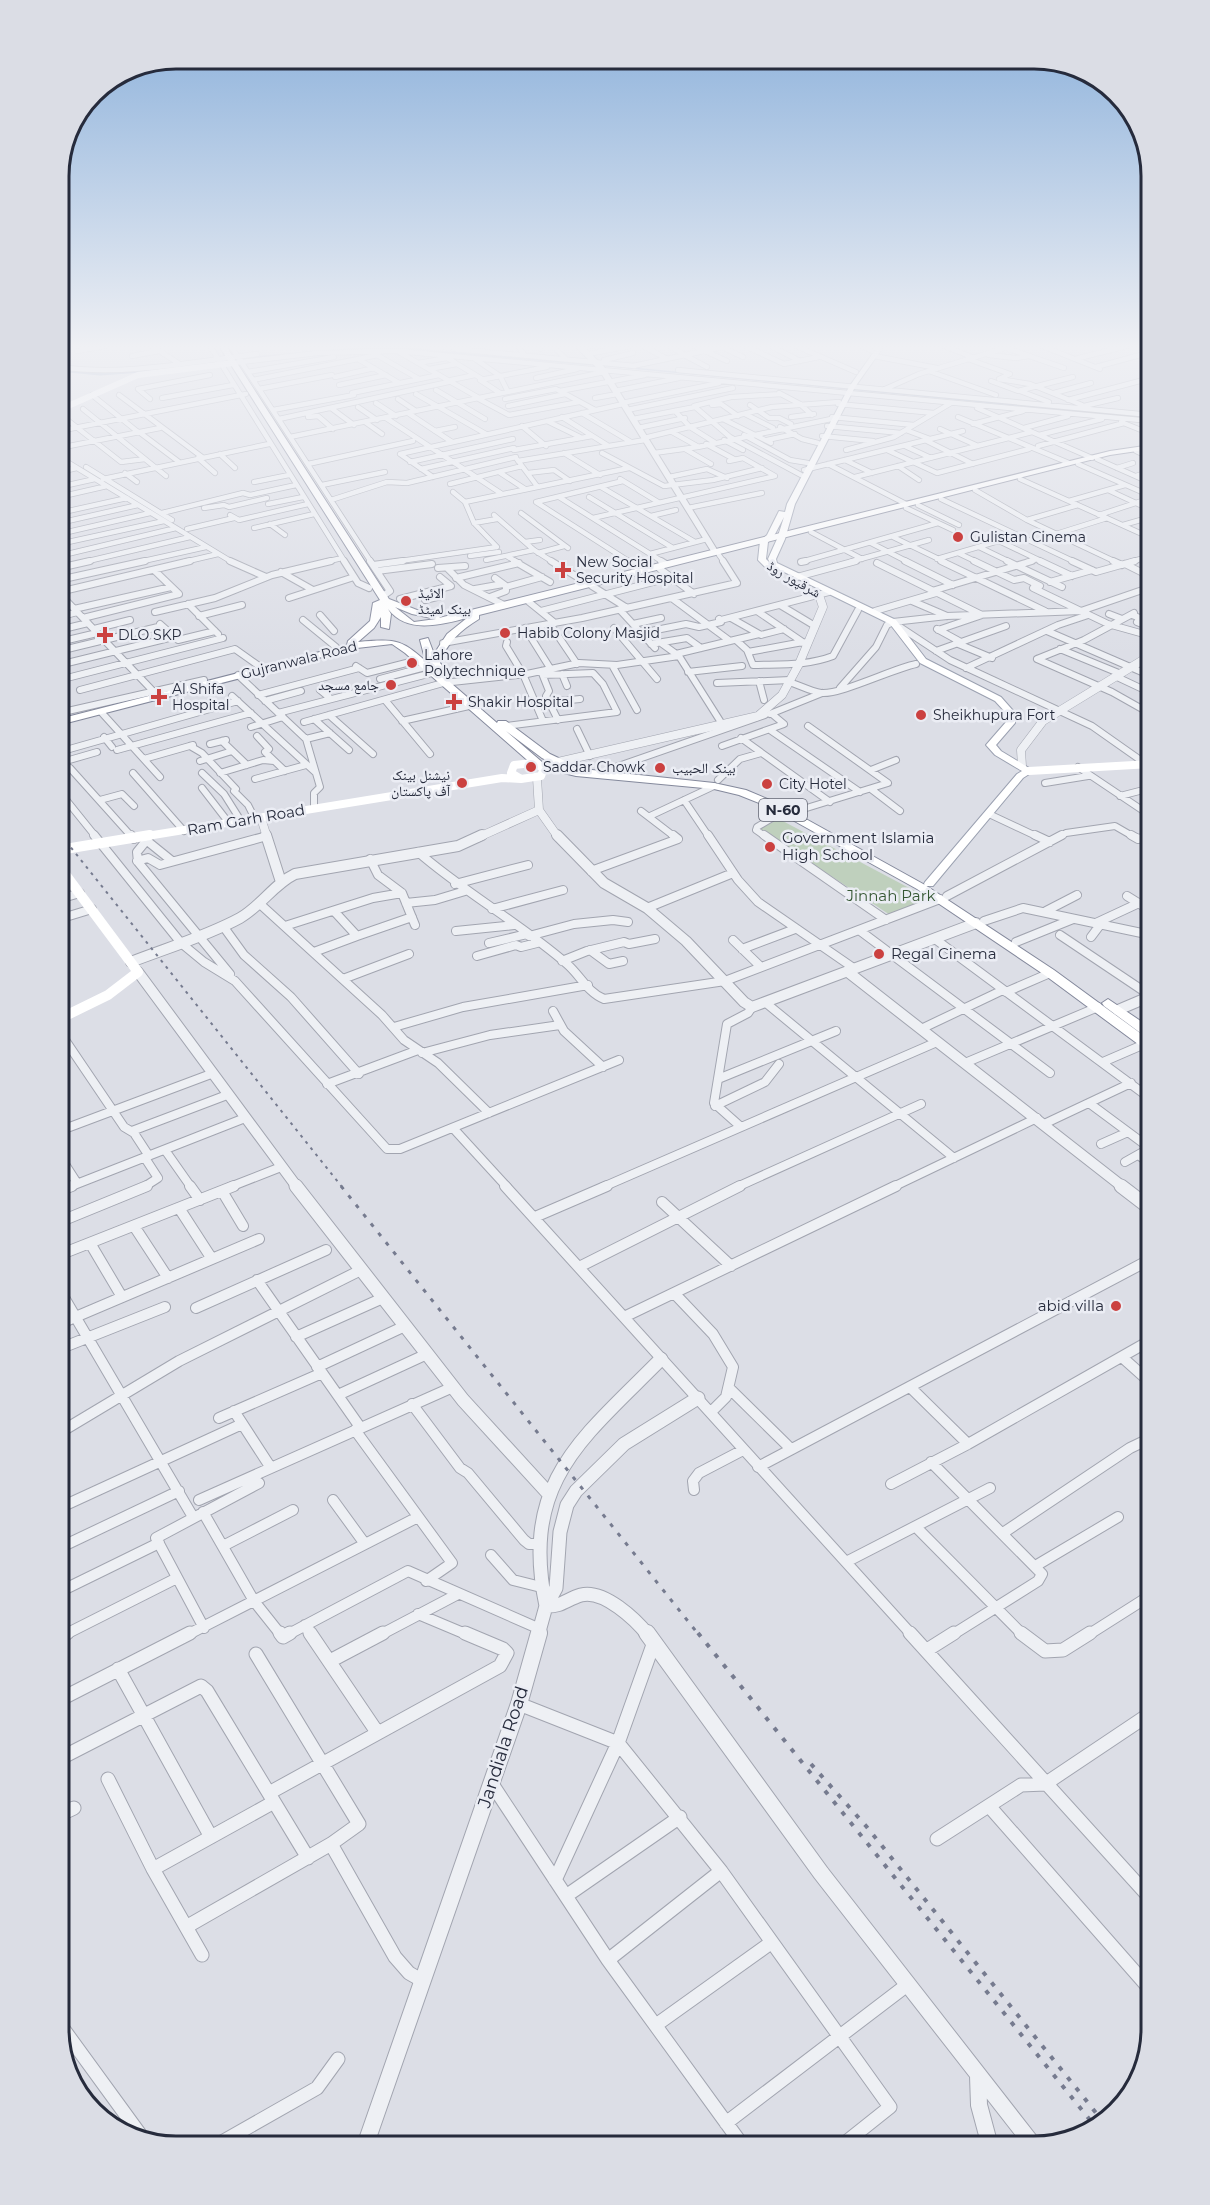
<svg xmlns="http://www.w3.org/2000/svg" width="1210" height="2205" font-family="Montserrat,'Noto Naskh Arabic',sans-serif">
<rect width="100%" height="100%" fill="#dcdee6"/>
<path fill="#bfd0bd" d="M779 819 930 899 890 915 760 829Z"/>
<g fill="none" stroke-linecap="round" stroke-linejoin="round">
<path stroke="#97a6c6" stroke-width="1.5" d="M322 351 388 347 594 365
M254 357 301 353
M600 365 1151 418"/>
<path stroke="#97a6c6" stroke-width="5" d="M59 369 100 373 155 369"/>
<g stroke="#a2a5b0" stroke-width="6">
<path id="minor-far4" d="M152 346 178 363
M210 346 345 562
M231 346 371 562
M415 346 441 348
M518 346 525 356
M537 346 540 349
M553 346 566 359
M669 346 685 355
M694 346 727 361
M745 346 784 364 819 357
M771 346 800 361
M796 346 856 372
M862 346 872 351
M944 346 972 357
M1042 346 1100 369
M645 347 667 359
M722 347 743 357
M581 348 592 346
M1006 348 1064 368
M454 349 635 366
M77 351 105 346
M399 352 479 398
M375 354 419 379
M588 354 630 346
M684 355 707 367
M989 355 1015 358 1029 356
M132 356 159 351
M444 356 482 379
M874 356 937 368
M358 359 399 383
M475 359 500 376 508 392
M968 359 1010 374 999 379 1030 384 1082 405
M1075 359 1127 346
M604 360 633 353
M233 363 317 353 397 351 1151 421
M418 363 447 358
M633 366 728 346
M59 367C126 376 191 362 257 354
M1096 367 1151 352
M429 369 457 364
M678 370 1151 415
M929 371 996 395
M248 372 334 357
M335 377 374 368
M536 378 577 369
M253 380 378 355
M451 380 475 375
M991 381 1018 391 1073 377
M339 385 386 375
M259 389 332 375
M885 389 919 374 1012 346
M436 390 485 419
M558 390 595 410
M560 391 645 375
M615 391 679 378
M1020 391 1049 402
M352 393 439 375
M500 393 480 380 547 367
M779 393 800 404 812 415
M1054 393 1091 383
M416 394 486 434
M781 394 731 397 694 406 730 437 801 475
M92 395 138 432
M119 395 202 457
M162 398 233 385
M477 398 509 415 579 402
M595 398 617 394
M150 399 138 389 210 375
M398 399 416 411
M505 399 556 389
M1068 400 1151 378
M376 403 396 416
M622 403 719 383
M838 404 934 413
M712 405 721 404 738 416
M750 405 769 418H779L791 424
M508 406 565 394
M1084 406 1118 398
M358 407 377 420
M331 408 354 425
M977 408 1092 458
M83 409 166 476
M273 410 354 395
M627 410 733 388
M675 411 690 427 714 442
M408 413 452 442
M582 413 631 442
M745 414 773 428
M61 415 121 462 145 459
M308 417 318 416 333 429
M562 417 607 445
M791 417 814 414
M832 417 914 425
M958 417 1069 463
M386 418 502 494
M279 419 453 381
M633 419 695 407
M723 419 771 443
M547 421 582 438
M365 422 382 434
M1121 422 1151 434
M973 424 1023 411
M522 426 546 446
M827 426 901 433
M780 427 802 439 818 443
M638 428 685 418
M1024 428 1068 416
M940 429 978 446
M906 430 930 439
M59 431 246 394
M435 431 455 427
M139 432 179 462
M672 432 697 446
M744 435 790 460 808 463
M1039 435 1102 419
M822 436 873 441
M290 437 604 372
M644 438 772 407 839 402
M724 440 743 450
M767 440 795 434
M925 440 973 464
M706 444 734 459
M905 446 931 458
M1038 446 1124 423
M59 448 160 428
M685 449 711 464
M514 450 592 436
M846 450 894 437 951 403
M887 450 937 473 1029 449
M1136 451 1151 458
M564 453 600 475
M602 453 664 486 713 480 762 468
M654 453 698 447 831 419
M220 454 235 468
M59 457 232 562
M198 458 215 473
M516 458 537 486
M1097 459 1151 483
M845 460 872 473
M518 461 645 440
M410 462 513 439
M308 464 413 441
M828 464 906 504
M1078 464 1151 496
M898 466 919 480
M86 467 172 520
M1117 468 1133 463
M421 469 514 448
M804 470 963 431
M59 472 77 468
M499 472 525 489
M125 473 137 482
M528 473 554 470 570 481
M1136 476 1151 471
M433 477 400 454 623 404
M669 477 707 469 727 478
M855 477 1032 432
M103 479 269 444
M620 479 658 502
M1020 479 1151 538
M623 481 536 502 630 562
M254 482 289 475
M450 484 522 466
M322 485 385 472
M59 487 95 479
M601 487 695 542
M975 490 1027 520 1116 562
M1108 490 1151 510
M453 492 465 502 474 523 497 547
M59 497 107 486
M559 497 663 562
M589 497 673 548
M941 499 1075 562
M331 500 387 482 407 483 516 457
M1069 501 1125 485
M465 502 629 468
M268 504 303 497
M918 505 959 525
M204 508 224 505 229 507 267 498
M688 508 762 493
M906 508 953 530
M59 513 127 498
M162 513 243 493 250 495 296 485
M521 513 568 548
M230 515 239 520 308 504
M494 515 534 550 553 562
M1099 515 1151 498
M651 516 676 510
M593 518 775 476 743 458 729 461
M1027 520 1078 505
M59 523 138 505
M474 523 497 519
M270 524 285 535
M1123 525 1151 517
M254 528 314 514
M187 529 234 518
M811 532 862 559
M59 534 150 513
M1056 534 1107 518
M893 537 945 562
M999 541 1043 562
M525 542 540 540
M871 543 908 562
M59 544 164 521
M979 547 1010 562
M538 553 564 546
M958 553 977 562
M650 554 707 539
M719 555 724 562
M59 556 176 528
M470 556 499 552
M508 557 517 562
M937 559 1019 535
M486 560 534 550
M84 562 190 537
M139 562 206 547
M184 562 218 554
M325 562 342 558
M393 562 497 547
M801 562 938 523
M850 562 929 540
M1027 562 1037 559
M1130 562 1151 556"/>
</g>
<g stroke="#a2a5b0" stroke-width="8">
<path id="minor-far3" d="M230 561 266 577
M344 561 358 583 369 588
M370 561 390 591 383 596
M514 561 550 582
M551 561 587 583
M627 561 642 570
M661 561 666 564
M905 561 953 585
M941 561 1045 611
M974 561 1014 580 1024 578 1040 586
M1007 561 1062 587
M1040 561 1072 576
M1072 561 1096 572 1135 561
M1113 561 1122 565
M801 562 806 561
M877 563 982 615 938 630
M1125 564 1151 577
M373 565 403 561
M59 568 90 561
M438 568 465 566
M447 568 464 585 504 605
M660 569 694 594
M377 571 432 564
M281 572 313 590
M797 577 856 561
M456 578 519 563
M59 580 145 561
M1050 582 1092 570
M592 586 627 608
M506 587 542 577
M1033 588 1108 624 1151 636
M475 589 503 584
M932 591 1032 561
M59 592 190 561
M59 593 152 690
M490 597 506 591V586L495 578
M289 598 354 577
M400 599 451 586 440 577
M673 599 730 641
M425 600 441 596 434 591
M912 601 947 616
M529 602 555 623
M188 604 218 634
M780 605 815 626
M74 609 171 587
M620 610 655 648
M541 611 665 579 678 582
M757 611 807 645
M875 611 936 593
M155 612 215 598 272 575 331 561
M1109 614 1122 619
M320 615 334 631
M1132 615 1140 618 1137 622 1151 628
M199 616 242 605
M59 617 77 612
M83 618 179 594 154 570
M731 618 761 635 784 629
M303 620 336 647
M721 620 829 592
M894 623 950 660 1092 726 1146 764
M160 624 178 640 215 631
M550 624 577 664
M633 624 661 618
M525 628 550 668
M614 628 657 679
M94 629 130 620
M937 629 959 641
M59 630 88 623
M1047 631 1151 676
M641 633 686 624 699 627 721 622 719 619
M736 640 747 650 753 665C780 664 807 666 833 656L858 610
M59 642 97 633
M507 642 506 646 523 674 543 721
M443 643 582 618 737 583 723 561
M661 643 679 656 722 724
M956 643 992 658
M651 644 687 638 701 648
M1060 649 1121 674
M59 651 162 626
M936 651 1006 626
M748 652 803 642
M676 654 759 634
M1037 659 1112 692 1151 714
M1037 659 1084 640 1134 613
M59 665 173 637
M612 665 637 710
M356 666 367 673 418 660
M966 668 1058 625 1088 615
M541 671 549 691 546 696 558 720
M688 672 742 666
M59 673 67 678 223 638
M562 674 567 686
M238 675 306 739 320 787 314 793V808
M1117 677 1151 693
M380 679 425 667
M759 681 764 700
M452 682 527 674 579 663 617 665 679 656
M789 682C799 685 810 691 821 693 840 695 892 669 916 664
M717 683 790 680
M840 688 876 647 887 625 893 622 947 616 1081 611 1151 587
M80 690 235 649 259 666
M320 690 331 699
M258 695 359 668
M232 696 315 772
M385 700 430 754
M265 701 301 691
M550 702 580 699
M59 713 204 680
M102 713 160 777
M278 713 432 673
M770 714 822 693
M329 715 373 754
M314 719 349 750
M402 721 469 706
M304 722 443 683
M506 726 617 712 603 684 593 673 543 675
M251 727 283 717
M577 729 590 756
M770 730 860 792
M257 736 269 749 265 752 285 771
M104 737 112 747
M741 738 830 802
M306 739 330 733
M222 741 247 765
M210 744 226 740
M190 746 202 753 236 789 234 791 248 805 255 819
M722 746 784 724 772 714
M117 750 251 713
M59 752 238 701
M144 759 193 745
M200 761 232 751
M59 763 97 752
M1078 767 1151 816
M70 768 132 837
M610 769 765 715
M871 770 896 760
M133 773 184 831
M202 773 224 794 241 821
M220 773 263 760 274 761
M255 779 306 765
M718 780 740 759 761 753
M1045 783 1088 776
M202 788 229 823
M871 789 900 811
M59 791 96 837
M1120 796 1151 788
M100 800 122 794 134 806
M684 800 709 837
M800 810 888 783 808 726
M641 811 675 837
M989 814 1038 837
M650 816 714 786
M264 837 267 836
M766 837 756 830 757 827 784 811
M1059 837 1066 833 1115 826 1134 837
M1148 837 1151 836"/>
</g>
<g stroke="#a2a5b0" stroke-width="10">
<path id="minor-far2" d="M94 835 181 943 204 962 235 981 387 1149H400L619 1060
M131 835 134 839
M708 835 738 880 758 902 855 969
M764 835 886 920
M1035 835 1050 842
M1131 835 1138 839 1151 836
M145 837 146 841 137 852 138 862 230 974
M146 840 172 861
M418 852C465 893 520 923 567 964 580 975 588 993 604 999L725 981 940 899
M370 859 378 875 402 893 415 925
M137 861 148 858 160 865 267 836
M591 871 678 839 673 835
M455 884 528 865
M947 896 1062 835
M1127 896 1151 911
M59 899 80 893
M406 903 435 900 465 891
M260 904 382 1015 404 1040 438 1063 489 1113
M647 908 733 873
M492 909 563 890
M1046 911 1077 895
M59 919 92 909
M984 921 1023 908 1151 935
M1096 923 1139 903
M223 926 244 955 291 997 359 1074
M285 926 373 898 402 893
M859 930 1050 1073
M456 931 514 925
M1060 935 1151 996
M357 936 412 917
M529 936 574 924 613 920 628 922
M1091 937 1100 925
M935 939 1151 1099
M733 940 761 967
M1016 942 1073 919
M489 943 527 934
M742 949 795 929
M590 950 609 964 623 961
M314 952 357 936 334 911
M477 956 516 945 521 947 537 943
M562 961 587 951 624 942 629 944 655 939
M343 979 409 954
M1006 992 1050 973
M766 1003 954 1158
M553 1011 564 1031 603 1067
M394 1027 463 1007 588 985
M921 1029 1003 990
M59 1031 124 1127 134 1133 149 1156
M422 1053 490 1035 560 1025
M1103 1062 1147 1043
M965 1063 1098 1007
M718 1079 836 1031
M327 1084 418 1050
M1089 1103 1151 1149
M715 1106 765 1082 779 1064
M1044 1124 1131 1083
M741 1127 714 1103 727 1024 748 1013 752 1007
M453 1128 507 1187
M59 1131 211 1074
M132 1131 227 1095
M1101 1144 1128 1132
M165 1150 191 1187
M59 1155 77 1183
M1138 1155 1150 1163
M1125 1162 1150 1148
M69 1187 245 1118
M144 1187 158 1178 145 1158
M230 1187 281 1167
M603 1187 937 1042
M737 1187 921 1104
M893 1187 1037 1118"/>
</g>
<g stroke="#a2a5b0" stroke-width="12">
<path id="minor-far1" d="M190 1186 200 1200
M505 1186 912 1635
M59 1191 72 1186
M222 1191 243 1226
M662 1202 731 1266
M179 1208 212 1259
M535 1217 607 1186
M59 1222 147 1186
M134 1226 168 1278
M90 1243 122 1297
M59 1255 234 1186
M579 1267 740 1186
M257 1280 360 1427
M59 1289 193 1517
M674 1293 713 1334 733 1367 726 1397 711 1412
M196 1308 326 1250
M624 1317 896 1186
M59 1324 259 1239
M296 1337 383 1298
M59 1349 165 1307
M1123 1358 1151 1383
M317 1367 405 1326
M911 1388 968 1444
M730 1389 791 1449
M338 1395 427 1354
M412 1404 460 1468 468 1473 524 1540 529 1544H541
M234 1411 271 1468
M219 1418 322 1373
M355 1430 452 1563 426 1581
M59 1433 179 1361 361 1270
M931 1462 1042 1574 1038 1581 952 1635
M758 1467 1151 1259
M891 1484 968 1444 1151 1340
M694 1490 693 1481 699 1473 743 1450
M199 1500 453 1387
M333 1500 365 1544
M59 1508 242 1424
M203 1512 254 1601 281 1635
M916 1527 1023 1635
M1003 1533 1130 1448 1151 1438
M223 1546 293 1510
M59 1548 179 1491
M491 1555 513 1580 541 1587
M848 1561 990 1488
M1037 1565 1118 1517
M59 1592 159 1543
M418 1614 468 1635
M305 1625 311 1635
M204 1628 156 1538 259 1483
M64 1635 177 1578
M187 1635 418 1517
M287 1635 408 1571 540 1629
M380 1635 458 1594
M1088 1635 1151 1595"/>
</g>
<g stroke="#a2a5b0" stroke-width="15">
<path id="minor" d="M280 1633 283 1637 290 1633
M310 1633 377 1732
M910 1633 1151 1899
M1021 1633 1045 1651 1063 1650 1090 1633
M59 1637 67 1633
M927 1650 954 1633
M330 1661 383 1633
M118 1669 211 1837
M59 1700 190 1633
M519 1704 618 1743 721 1871 890 2107 841 2146
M59 1759 201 1686 207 1691 308 1858
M108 1779 153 1869 202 1955
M492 1784 608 1960 743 2146
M269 1793 500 1666 507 1653 503 1649 465 1633
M989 1806 1149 1988
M59 1815 74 1808
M937 1839 1021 1785 1045 1784 1151 1713
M331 1844 395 1957 409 1973 423 1981
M153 1869 274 1802
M555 1880 618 1743 654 1642
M566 1896 680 1817
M186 1927 331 1844 359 1824 256 1654
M608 1960 721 1871
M59 2023 142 2137
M656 2025 772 1942
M726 2123 907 1985
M215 2146 317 2088 338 2059"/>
</g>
<g stroke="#a2a5b0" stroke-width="8">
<path id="tertiary-far4" d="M579 346 602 369 715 552"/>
</g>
<g stroke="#a2a5b0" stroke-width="9">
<path id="tertiary-far3" d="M558 762 758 716 782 695 799 664 823 607 819 595
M1022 766 1021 750 1043 721 1151 655
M537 778 539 810 558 837
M261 818 267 837
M479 837 539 810"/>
</g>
<g stroke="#a2a5b0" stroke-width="12">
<path id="tertiary-far2" d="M266 835 281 882
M557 835 604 883 647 908 686 941 744 1002 752 1007 976 923
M131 962C167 948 207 936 240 918 261 906 274 884 295 874L458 846 482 835
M138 972 297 1187
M848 972 1123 1187
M1118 1010 1151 996"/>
</g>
<g stroke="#a2a5b0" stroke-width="15">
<path id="tertiary-far1" d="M296 1186 463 1400 549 1494
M1121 1186 1151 1209
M546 1606C561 1607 567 1599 581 1595 604 1589 636 1620 648 1635
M546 1606C520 1481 582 1439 661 1359
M538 1635 546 1606 556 1588 560 1532 567 1505 576 1491 624 1444 698 1398"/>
</g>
<g stroke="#a2a5b0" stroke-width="18">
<path id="tertiary" d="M647 1633 821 1873 1034 2146
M978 2076 979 2105 990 2146
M365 2146 519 1704 539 1633"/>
</g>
<g stroke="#9ba1b1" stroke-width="2">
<path id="primary" d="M878 346H884L855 387 795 504 785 539 776 559 777 563 896 620 926 659 1001 697 1016 714 1015 723 996 745 1001 751 1034 771 1023 778 933 886H925L924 884 925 882 1017 774 1022 771 995 755 986 745 1006 722 1007 714 995 701 920 663 890 624 774 567 778 571 771 573 758 560 760 541 767 535 779 511 785 512 787 504 849 387ZM784 517 777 539 768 559 770 563 766 559 768 542 774 536Z"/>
</g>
<g stroke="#84899c" stroke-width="2">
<path id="trunk" d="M219 346H226L389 599 417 610 440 614 442 616 439 618 1110 451 1151 445V449L1110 455 479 615V619C461 630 447 642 440 663L449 674 444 677 497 723 498 721H506L550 754 567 762 568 764 564 767 714 783 746 790 777 803 925 885 1054 970 1151 1041V1051L1146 1050 1046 976 917 889 769 807 739 795 714 789 576 776 534 766 405 653 392 644 357 648 59 725V719L347 645 348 641 370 621 373 603 380 600ZM395 607 412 614 436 619 414 622ZM388 609C407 634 440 625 467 618L447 634 434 654 428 638 420 640 424 655 436 670C402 641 403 638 358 642L374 628 381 617V627L389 629 391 614ZM506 731 542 758 558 766 542 762Z
M1108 999 1151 1028V1038L1146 1037 1104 1006 1102 1003Z"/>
</g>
<use href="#minor-far4" stroke="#eef0f4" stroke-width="4.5"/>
<use href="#minor-far3" stroke="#eef0f4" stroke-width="6"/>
<use href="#minor-far2" stroke="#eef0f4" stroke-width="8"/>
<use href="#minor-far1" stroke="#eef0f4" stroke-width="10"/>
<use href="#minor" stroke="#eef0f4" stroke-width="13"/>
<use href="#tertiary-far4" stroke="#eef0f4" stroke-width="6"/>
<use href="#tertiary-far3" stroke="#eef0f4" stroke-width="8"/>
<use href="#tertiary-far2" stroke="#eef0f4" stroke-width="10"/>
<use href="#tertiary-far1" stroke="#eef0f4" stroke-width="13"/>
<use href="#tertiary" stroke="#eef0f4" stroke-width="16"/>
<path stroke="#fff" stroke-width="6" d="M59 410 138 375 233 363"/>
<path stroke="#fff" stroke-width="8" d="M533 763 544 768 541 776 521 779 511 773 514 765Z
M1029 771 1151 764
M141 837 502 778 521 779"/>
<path stroke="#fff" stroke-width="10" d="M59 850 150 835
M59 866 138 972 108 995 59 1019"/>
<use href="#primary" fill="#fff" fill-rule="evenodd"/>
<use href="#trunk" fill="#fff" fill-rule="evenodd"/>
<path stroke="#767b8f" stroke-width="1.5" stroke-dasharray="1.5 4" stroke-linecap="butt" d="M59 833 62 837"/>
<path stroke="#767b8f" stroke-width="2" stroke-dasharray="3 5" stroke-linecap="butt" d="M61 835 342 1187"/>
<path stroke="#767b8f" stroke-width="3" stroke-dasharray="4 8" stroke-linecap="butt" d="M341 1186 699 1635"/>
<path stroke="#767b8f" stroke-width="4" stroke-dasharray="4.5 9" stroke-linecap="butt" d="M698 1633 1094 2125
M811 1764 866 1826 1101 2119"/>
</g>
<linearGradient id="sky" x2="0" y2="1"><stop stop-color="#87aeda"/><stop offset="0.53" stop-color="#eff0f4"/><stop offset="1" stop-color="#eff0f4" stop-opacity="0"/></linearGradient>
<rect width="1210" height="655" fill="url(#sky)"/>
<g fill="#cb4140" stroke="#ebedf4" stroke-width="2">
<circle cx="958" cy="537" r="6"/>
<path d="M560 561h6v6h6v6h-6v6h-6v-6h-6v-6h6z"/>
<circle cx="406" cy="601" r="6"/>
<circle cx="505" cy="633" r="6"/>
<path d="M102 626h6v6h6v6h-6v6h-6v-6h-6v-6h6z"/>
<circle cx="412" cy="663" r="6"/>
<circle cx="391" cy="685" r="6"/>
<path d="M156 688h6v6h6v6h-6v6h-6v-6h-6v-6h6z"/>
<path d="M451 693h6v6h6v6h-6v6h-6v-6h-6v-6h6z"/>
<circle cx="921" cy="715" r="6"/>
<circle cx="531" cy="767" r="6"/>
<circle cx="660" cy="768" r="6"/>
<circle cx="462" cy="783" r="6"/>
<circle cx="767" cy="784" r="6"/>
<circle cx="770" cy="847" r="6"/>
<circle cx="879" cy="954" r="6"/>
<circle cx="1116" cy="1306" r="6"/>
</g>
<g text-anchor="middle" stroke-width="5" stroke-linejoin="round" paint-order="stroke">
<g font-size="14" fill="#262b3c" stroke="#ebedf4" text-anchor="start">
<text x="970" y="542">Gulistan Cinema</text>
<text x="576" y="567">New Social<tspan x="576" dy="16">Security Hospital</tspan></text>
<text x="418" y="598">الائیڈ<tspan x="418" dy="16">بینک لمیٹڈ</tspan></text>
<text x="517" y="638">Habib Colony Masjid</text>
<text x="118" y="640">DLO SKP</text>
<text x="424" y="660">Lahore<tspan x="424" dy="16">Polytechnique</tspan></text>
<text x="379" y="690" text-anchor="end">جامع مسجد</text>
<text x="172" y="694">Al Shifa<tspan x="172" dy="16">Hospital</tspan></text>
<text x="468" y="707">Shakir Hospital</text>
<text x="933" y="720">Sheikhupura Fort</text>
<text x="543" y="772">Saddar Chowk</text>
<text x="672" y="773">بينک الحبيب</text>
<text x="450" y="780" text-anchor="end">نیشنل بینک<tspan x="450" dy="16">آف پاکستان</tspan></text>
<text x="779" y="789">City Hotel</text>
</g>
<g font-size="14" fill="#262b3c" stroke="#ebedf4">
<text transform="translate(794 579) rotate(30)" y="5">شرقپور روڈ</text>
<text transform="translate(299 660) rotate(-14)" y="5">Gujranwala Road</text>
</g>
<rect fill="#ebedf4" stroke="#616573" stroke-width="1.5" x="759" y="799" width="48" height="22" rx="4.5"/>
<g font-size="14" font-weight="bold" fill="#262b3c">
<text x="783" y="815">N-60</text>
</g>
<g font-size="15" fill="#262b3c" stroke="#ebedf4">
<text transform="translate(246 820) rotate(-10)" y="5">Ram Garh Road</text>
</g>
<g font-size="15" fill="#262b3c" stroke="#ebedf4" text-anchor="start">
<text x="782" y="843">Government Islamia<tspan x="782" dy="17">High School</tspan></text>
<text x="891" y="959">Regal Cinema</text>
<text x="1104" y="1311" text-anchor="end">abid villa</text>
</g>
<g font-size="15" fill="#355733" stroke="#ebedf4">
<text x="891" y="901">Jinnah Park</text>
</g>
<g font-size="18" fill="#262b3c" stroke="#ebedf4">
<text transform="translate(503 1747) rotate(-72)" y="6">Jandiala Road</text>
</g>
</g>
<path d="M0 0H1210V2205H0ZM176 69H1034A107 107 0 0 1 1141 176V2029A107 107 0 0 1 1034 2136H176A107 107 0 0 1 69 2029V176A107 107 0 0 1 176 69Z" fill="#dbdde5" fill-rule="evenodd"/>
<path fill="none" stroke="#262b3c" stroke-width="3" d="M176 69H1034A107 107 0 0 1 1141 176V2029A107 107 0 0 1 1034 2136H176A107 107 0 0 1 69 2029V176A107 107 0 0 1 176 69Z"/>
</svg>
